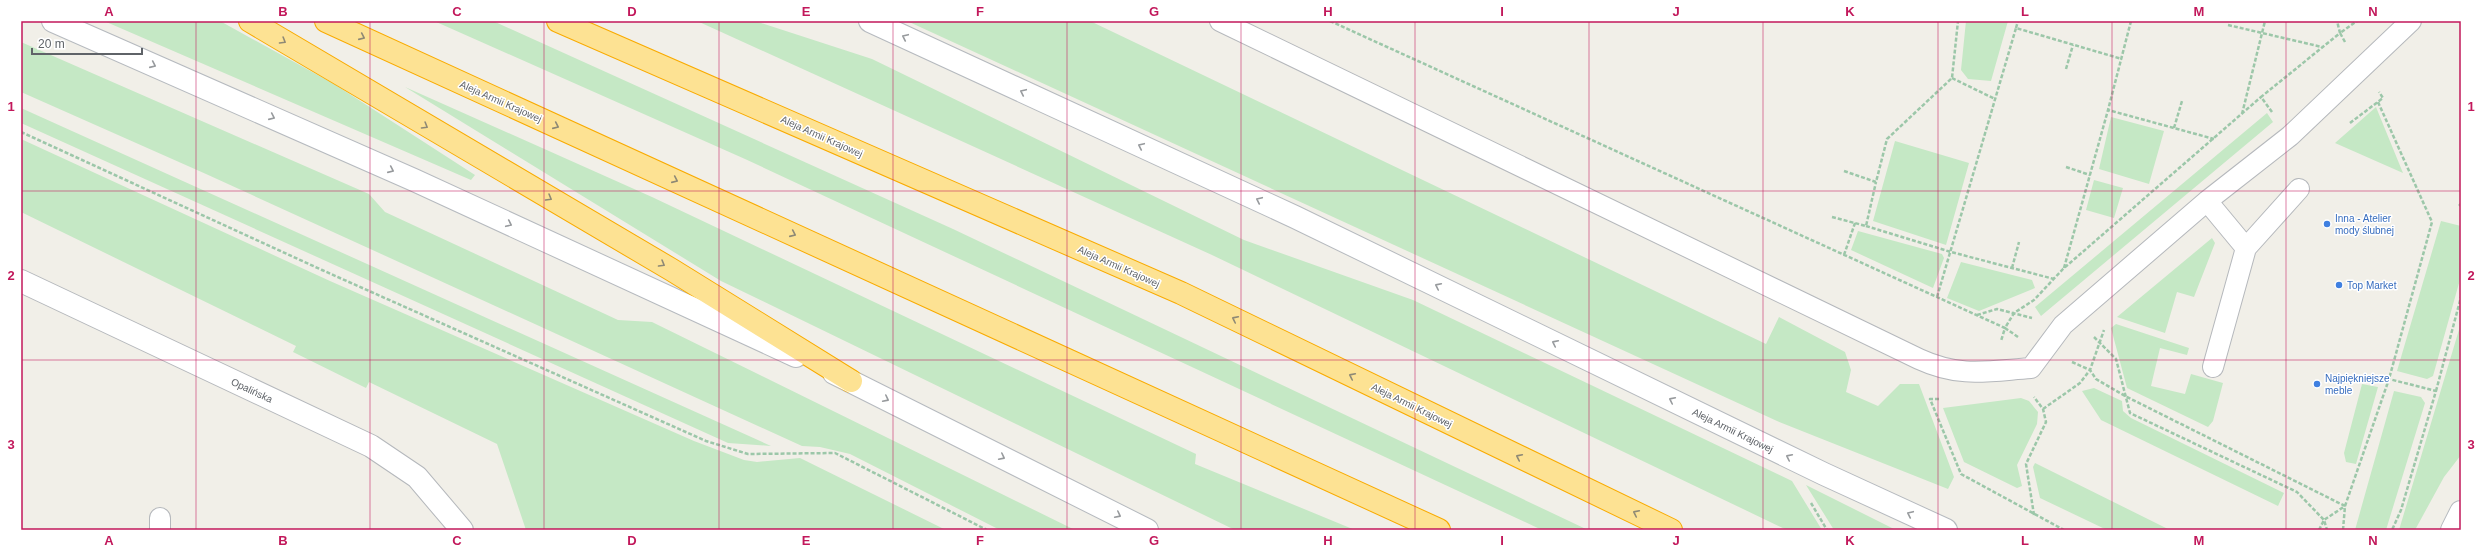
<svg xmlns="http://www.w3.org/2000/svg" width="2482" height="551" font-family="Arial,sans-serif">
<rect width="100%" height="100%" fill="#f1efe8"/>
<path fill="#c5e8c5" d="M104 21H220L334 84 475 175 471 180Z
M434 21H493L953 229 1588 530H1542L745 159Z
M697 21H755L872 59 1244 240 1413 300 1792 481 1822 530H1787L1212 255Z
M907 21H1090L1766 344 1779 317 1845 352 1851 370 1846 392 1878 406 1900 384H1919L1954 477 1948 489 1777 421Z
M1966 21H2008L1991 81 1968 79 1961 70Z
M21 42 369 194 385 212 618 320 652 322 1075 530H1000L850 454 820 447 802 446 206 174 21 92Z
M405 87 652 197 1196 454 1195 464 1355 530H1235L721 281Z
M2376 107 2403 173 2335 143Z
M21 108 771 446 728 443 21 123Z
M2267 113 2273 122 2041 316 2035 307Z
M2111 117 2164 131 2149 184 2099 169Z
M21 139 330 281 694 441 744 460 757 462 800 458 946 530H526L497 444 369 382 366 388 293 352 296 346 21 212Z
M1895 141 1969 163 1946 245 1873 221Z
M2094 180 2123 188 2114 218 2086 210Z
M2441 221 2461 226V276L2433 376 2427 379 2397 371Z
M1858 231 1942 254 1944 258 1933 288 1851 250Z
M2212 238 2215 243 2194 297 2177 292 2165 333 2117 317Z
M1961 262 2032 280 2035 288 1979 311 1947 298Z
M2461 323V455L2444 477 2415 530H2399Z
M2116 324 2189 348 2187 355 2160 348 2151 386 2185 394 2191 374 2223 383 2213 421 2208 427 2127 388 2111 328Z
M2362 384 2378 387 2356 464 2346 462 2344 453Z
M2094 388 2122 401 2123 411 2131 418 2284 493 2278 506 2101 420 2082 391Z
M2394 391 2421 397 2425 403 2386 530H2355Z
M2021 398 2029 401 2038 412 2037 424 2017 465 2022 486 2017 488 1964 462 1943 408Z
M2035 463 2170 530H2107L2040 498 2033 467Z
M1806 485 1896 530H1834Z"/>
<g fill="none" stroke-linecap="round" stroke-linejoin="round">
<g stroke="#b5b8bc" stroke-width="22">
<path id="service" d="M1220 21 1919 359C1960 378 1988 371 2031 368L2063 325 2207 201 2290 136 2411 21
M2207 201 2246 248 2213 367
M2246 248 2299 189
M160 530V518"/>
</g>
<g stroke="#b5b8bc" stroke-width="24">
<path id="minor" d="M21 281 371 446 417 477 462 530"/>
</g>
<g stroke="#b6babf" stroke-width="24">
<path id="secondary" d="M53 21 414 180 796 356
M870 21 1295 217 1824 474 1946 530
M834 373 1147 530
M2452 530 2461 512"/>
</g>
<g stroke="#f9ab00" stroke-width="24">
<path id="motorway" d="M250 21 672 270 851 381
M326 21 1439 530
M558 21 1181 293 1671 530"/>
</g>
<path stroke="#9cc7a9" stroke-width="2.5" stroke-dasharray="4 2" stroke-linecap="butt" d="M1330 21 2005 328 2001 341
M2131 21 2108 110 2214 139
M2228 25 2322 47
M2016 28 2018 21
M2345 42 2340 33 2357 21
M2066 69 2073 45
M1952 78 1995 99
M2378 102 2432 222 2389 379
M2272 112 2261 97 2340 33 2337 21
M2242 114 2265 21
M2350 123 2383 98 2379 92
M2174 128 2182 101
M21 132 322 270 706 441 748 454 835 453 987 530
M2066 167 2090 175
M1844 171 1876 182 1887 139 1952 78 1958 21
M2459 204 2461 206
M1832 217 1866 226 1876 182
M1866 226 1951 252 2054 279
M1844 255 1855 223
M2012 268 2019 242
M2064 268 2108 110
M1937 297 2016 28 2122 59
M1977 315 1997 309 2032 318
M2018 337 2005 328 2014 313 2034 300 2063 269 2261 97
M2094 337 2116 359 2130 413 2297 492 2324 520 2327 530
M2072 362 2090 370 2104 330
M2436 391 2461 297
M1939 399H1930L1961 474 2064 530
M2043 409 2080 383 2090 370 2096 379 2125 396 2345 506
M1811 503 1827 530
M2034 515 2026 464 2046 422 2043 409 2034 397
M2319 530 2324 520 2345 506
M2343 530 2345 506 2389 379 2436 391 2401 510 2392 530"/>
<use href="#service" stroke="#fff" stroke-width="20"/>
<use href="#minor" stroke="#fff" stroke-width="22"/>
<use href="#secondary" stroke="#fff" stroke-width="22"/>
<use href="#motorway" stroke="#fde293" stroke-width="22"/>
</g>
<defs><path id="oneway-chevron" d="M-2-3.5L2.5 0L-2 3.5" fill="none" stroke-width="1.6" stroke-linecap="round" stroke-linejoin="round"/></defs>
<g stroke="#8e8975">
<use href="#oneway-chevron" transform="translate(362 37) rotate(24)"/>
<use href="#oneway-chevron" transform="translate(283 41) rotate(31)"/>
<use href="#oneway-chevron" transform="translate(425 126) rotate(31)"/>
<use href="#oneway-chevron" transform="translate(556 126) rotate(24)"/>
<use href="#oneway-chevron" transform="translate(675 180) rotate(24)"/>
<use href="#oneway-chevron" transform="translate(549 198) rotate(30)"/>
<use href="#oneway-chevron" transform="translate(793 234) rotate(24)"/>
<use href="#oneway-chevron" transform="translate(662 264) rotate(30)"/>
<use href="#oneway-chevron" transform="translate(1235 319) rotate(-154)"/>
<use href="#oneway-chevron" transform="translate(1352 376) rotate(-154)"/>
<use href="#oneway-chevron" transform="translate(1519 457) rotate(-154)"/>
<use href="#oneway-chevron" transform="translate(1636 513) rotate(-154)"/>
</g>
<g stroke="#979a9d">
<use href="#oneway-chevron" transform="translate(905 37) rotate(-155)"/>
<use href="#oneway-chevron" transform="translate(153 65) rotate(24)"/>
<use href="#oneway-chevron" transform="translate(1023 92) rotate(-155)"/>
<use href="#oneway-chevron" transform="translate(272 117) rotate(24)"/>
<use href="#oneway-chevron" transform="translate(1141 146) rotate(-155)"/>
<use href="#oneway-chevron" transform="translate(391 170) rotate(24)"/>
<use href="#oneway-chevron" transform="translate(1259 200) rotate(-155)"/>
<use href="#oneway-chevron" transform="translate(509 224) rotate(25)"/>
<use href="#oneway-chevron" transform="translate(1438 286) rotate(-154)"/>
<use href="#oneway-chevron" transform="translate(1555 343) rotate(-154)"/>
<use href="#oneway-chevron" transform="translate(886 399) rotate(27)"/>
<use href="#oneway-chevron" transform="translate(1672 400) rotate(-154)"/>
<use href="#oneway-chevron" transform="translate(1002 457) rotate(27)"/>
<use href="#oneway-chevron" transform="translate(1789 457) rotate(-154)"/>
<use href="#oneway-chevron" transform="translate(1910 514) rotate(-155)"/>
<use href="#oneway-chevron" transform="translate(1118 515) rotate(27)"/>
</g>
<path fill="none" stroke="#c2185b" stroke-width="1" stroke-opacity="0.55" d="M196 21V530M370 21V530M544 21V530M719 21V530M893 21V530M1067 21V530M1241 21V530M1415 21V530M1589 21V530M1763 21V530M1938 21V530M2112 21V530M2286 21V530M21 191H2461M21 360H2461"/>
<g fill="#3f7fe0" stroke="#fff" stroke-width="1.5">
<circle cx="2327" cy="224" r="4"/>
<circle cx="2339" cy="285" r="4"/>
<circle cx="2317" cy="384" r="4"/>
</g>
<g text-anchor="middle" stroke-width="3" stroke-linejoin="round" paint-order="stroke">
<g font-size="10" fill="#5f6368" stroke="#fff">
<text transform="translate(501 101) rotate(24)" y="4">Aleja Armii Krajowej</text>
<text transform="translate(822 136) rotate(24)" y="4">Aleja Armii Krajowej</text>
<text transform="translate(1119 266) rotate(24)" y="4">Aleja Armii Krajowej</text>
<text transform="translate(252 390) rotate(25)" y="4">Opalińska</text>
<text transform="translate(1412 405) rotate(26)" y="4">Aleja Armii Krajowej</text>
<text transform="translate(1733 430) rotate(26)" y="4">Aleja Armii Krajowej</text>
</g>
<g font-size="10" fill="#366cbe" stroke="#fff" text-anchor="start">
<text x="2335" y="222">Inna - Atelier<tspan x="2335" dy="12">mody ślubnej</tspan></text>
<text x="2347" y="289">Top Market</text>
<text x="2325" y="382">Najpiękniejsze<tspan x="2325" dy="12">meble</tspan></text>
</g>
</g>
<rect width="2482" height="551" fill="none" stroke="#ffffff" stroke-width="44"/>
<path d="M32 48v6h110v-6" fill="none" stroke="#5f6368" stroke-width="2"/>
<text x="38" y="48" font-size="12" fill="#5f6368" stroke="#ffffff" stroke-width="3" paint-order="stroke">20 m</text>
<rect x="22" y="22" width="2438" height="507" fill="none" stroke="#c2185b" stroke-width="1.5"/>
<g font-size="13" text-anchor="middle" font-weight="bold" fill="#c2185b">
<text x="109" y="16">A</text>
<text x="283" y="16">B</text>
<text x="457" y="16">C</text>
<text x="632" y="16">D</text>
<text x="806" y="16">E</text>
<text x="980" y="16">F</text>
<text x="1154" y="16">G</text>
<text x="1328" y="16">H</text>
<text x="1502" y="16">I</text>
<text x="1676" y="16">J</text>
<text x="1850" y="16">K</text>
<text x="2025" y="16">L</text>
<text x="2199" y="16">M</text>
<text x="2373" y="16">N</text>
<text x="11" y="111">1</text>
<text x="2471" y="111">1</text>
<text x="11" y="280">2</text>
<text x="2471" y="280">2</text>
<text x="11" y="449">3</text>
<text x="2471" y="449">3</text>
<text x="109" y="545">A</text>
<text x="283" y="545">B</text>
<text x="457" y="545">C</text>
<text x="632" y="545">D</text>
<text x="806" y="545">E</text>
<text x="980" y="545">F</text>
<text x="1154" y="545">G</text>
<text x="1328" y="545">H</text>
<text x="1502" y="545">I</text>
<text x="1676" y="545">J</text>
<text x="1850" y="545">K</text>
<text x="2025" y="545">L</text>
<text x="2199" y="545">M</text>
<text x="2373" y="545">N</text>
</g>
</svg>
